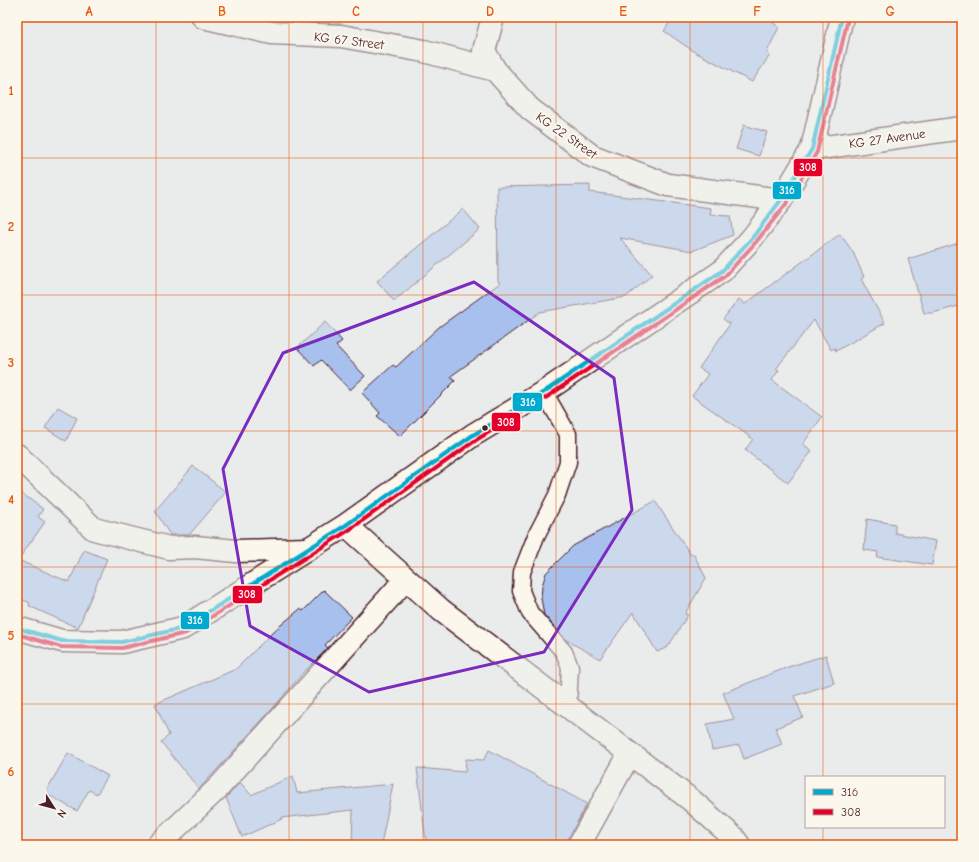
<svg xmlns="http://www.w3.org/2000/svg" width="979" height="862" font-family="'Comic Neue',sans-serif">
<rect width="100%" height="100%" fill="#eaecec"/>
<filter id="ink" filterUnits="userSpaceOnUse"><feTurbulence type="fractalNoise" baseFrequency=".025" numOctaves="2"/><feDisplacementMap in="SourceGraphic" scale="8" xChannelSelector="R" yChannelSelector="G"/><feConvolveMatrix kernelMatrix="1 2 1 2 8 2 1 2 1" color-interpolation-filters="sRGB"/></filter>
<g filter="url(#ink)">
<path fill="#a8c0ee" stroke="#4a1f2b" d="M673 17H765L779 27 767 52 770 55 752 82 693 51 664 31Z
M744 125 767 132 759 156 736 149Z
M590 185V192L711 208 710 215 730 216 733 235 692 251 620 238 652 275 626 297 540 312 451 376 455 381 400 436 377 416 380 413 362 393 393 365 396 367 439 327 500 283 498 281 497 187Z
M463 209 480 229 394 301 377 281Z
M840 234 853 252 864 277 861 279 885 323 836 351 835 348 831 350 814 320 776 369 779 370 772 380 822 417 803 444 812 451 788 483 745 450 753 439 692 396 708 374 699 368 730 324 723 319 739 299 745 304Z
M962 242V305L933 313H924L908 259Z
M325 322 342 341 336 346 365 376 350 390 321 360 314 366 297 348Z
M58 407 77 418 66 441 45 428Z
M193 466 226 492 189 535H170L155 511Z
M17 490 43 509 38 517 45 522 18 560 69 582 84 550 107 559 78 628 29 606 30 603 17 597Z
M655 501 691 555 693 553 706 578 685 614 688 615 668 647 657 652 633 612 600 659 566 640 544 615 541 598 542 586 546 573 573 546Z
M867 519 895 524V533L936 541 932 565 877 557 878 552 864 550Z
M324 590 352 617 325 645 328 648 302 674 274 707 199 789 161 742 169 735 155 704 236 669 275 630 300 609 303 611Z
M826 655 834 683 794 696 803 717 776 728 782 744 744 759 739 745 712 750 707 724 734 719 723 693 788 667Z
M489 750 587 804 568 839 567 845H466L467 843 426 842 417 768 465 772 466 759 484 760Z
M68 753 108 776 97 794 89 790 77 811 45 793Z
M293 776 297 793 393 784 381 845H352L353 810 281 818 282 819 242 837 226 798 240 782 251 795Z"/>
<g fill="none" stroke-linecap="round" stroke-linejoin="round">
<g stroke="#4a1f2b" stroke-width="19">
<path id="service" d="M544 392 568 434V462L557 495 536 536 522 572 521 591 530 613 564 652 570 667 568 706"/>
</g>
<g stroke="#4a1f2b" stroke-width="25">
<path id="minor" d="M203 17 272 33 341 36 424 51 495 70
M493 17 484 51 495 70 530 109 592 156 668 185 781 200
M812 149 962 128
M17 455 94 529 169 548 195 547 236 551 307 549
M158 845 219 787 406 579
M579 845 629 755"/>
</g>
<g stroke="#4a1f2b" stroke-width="25">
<path id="secondary" d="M346 525 441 610 691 800 733 837 739 845
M17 628 62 641 122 642 183 628 346 525 473 435 544 392 722 271 752 238 781 200 812 149 842 17"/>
</g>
<use href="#service" stroke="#fbf7ec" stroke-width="16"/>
<use href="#minor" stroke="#fbf7ec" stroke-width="22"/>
<use href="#secondary" stroke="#fbf7ec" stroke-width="22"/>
<g stroke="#fbf7ec" stroke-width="7">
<path id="bus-1" d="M17 628 62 641 122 642 183 628 346 525 473 435 544 392 722 271 752 238 781 200 812 149 842 17"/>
</g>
<g stroke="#fbf7ec" stroke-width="7">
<path id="bus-2" d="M17 634 61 647 122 648 186 633 349 530 476 440 547 397 725 276 756 242 786 204 817 152 848 18"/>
</g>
<use href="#bus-1" stroke="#00a9ce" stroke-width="4"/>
<use href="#bus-2" stroke="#e4002b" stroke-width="4"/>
</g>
</g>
<path d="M0 0H979V862H0ZM474 282 614 378 632 510 544 652 369 692 250 626 223 469 283 353Z" fill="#eaecec" fill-opacity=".55" fill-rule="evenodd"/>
<path fill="none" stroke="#7b2cbf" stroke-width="3" stroke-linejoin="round" d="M474 282 614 378 632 510 544 652 369 692 250 626 223 469 283 353Z"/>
<path fill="none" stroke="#e8590c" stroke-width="1" stroke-opacity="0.55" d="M156 17V845M289 17V845M423 17V845M556 17V845M690 17V845M823 17V777M17 158H962M17 295H962M17 431H962M17 567H962M17 704H962M823 827V845"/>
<circle fill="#4a1f2b" stroke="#fbf7ec" stroke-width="1.5" cx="485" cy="428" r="3.5"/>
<g text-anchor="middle" stroke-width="4" stroke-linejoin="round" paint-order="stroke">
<g font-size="13" fill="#4a1f2b" stroke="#fbf7ec">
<text transform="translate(349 40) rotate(7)" y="5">KG 67 Street</text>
<text transform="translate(567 135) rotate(35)" y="5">KG 22 Street</text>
<text transform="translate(887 138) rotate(-8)" y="5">KG 27 Avenue</text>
</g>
</g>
<g stroke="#fbf7ec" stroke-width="1.5">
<rect x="793" y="158" width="30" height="19" rx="4" fill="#e4002b"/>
<rect x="772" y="181" width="30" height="19" rx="4" fill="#00a9ce"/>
<rect x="512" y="392" width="31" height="20" rx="4" fill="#00a9ce"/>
<rect x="491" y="412" width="30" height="20" rx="4" fill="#e4002b"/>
<rect x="232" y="585" width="31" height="19" rx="4" fill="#e4002b"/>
<rect x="180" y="611" width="30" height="19" rx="4" fill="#00a9ce"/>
</g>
<g font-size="11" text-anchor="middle" font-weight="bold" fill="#fff">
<text x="808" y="171">308</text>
<text x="787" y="194">316</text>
<text x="528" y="406">316</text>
<text x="506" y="426">308</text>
<text x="247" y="598">308</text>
<text x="195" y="624">316</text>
</g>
<rect width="979" height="862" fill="none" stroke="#fbf7ec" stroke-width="44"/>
<rect x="805" y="776" width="140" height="52" fill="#fbf7ec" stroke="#b4a19f"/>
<rect x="813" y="789" width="20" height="6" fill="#00a9ce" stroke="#b4a19f"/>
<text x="841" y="796" font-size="12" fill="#4a1f2b">316</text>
<rect x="813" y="809" width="20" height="6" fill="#e4002b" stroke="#b4a19f"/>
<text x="841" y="816" font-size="12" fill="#4a1f2b">308</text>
<g transform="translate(54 808) rotate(126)" stroke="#fbf7ec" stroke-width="3" paint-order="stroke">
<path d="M0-3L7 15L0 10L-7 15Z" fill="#4a1f2b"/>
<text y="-6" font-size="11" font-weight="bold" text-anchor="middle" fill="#4a1f2b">N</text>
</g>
<rect x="22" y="22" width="935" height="818" fill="none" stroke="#e8590c" stroke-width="1.5"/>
<g font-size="13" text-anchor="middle" font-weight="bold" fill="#e8590c">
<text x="89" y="16">A</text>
<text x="222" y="16">B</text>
<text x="356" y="16">C</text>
<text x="490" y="16">D</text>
<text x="623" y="16">E</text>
<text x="757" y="16">F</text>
<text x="890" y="16">G</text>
<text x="11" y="95">1</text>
<text x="11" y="231">2</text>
<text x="11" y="367">3</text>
<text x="11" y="504">4</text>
<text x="11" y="640">5</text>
<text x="11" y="776">6</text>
</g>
</svg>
